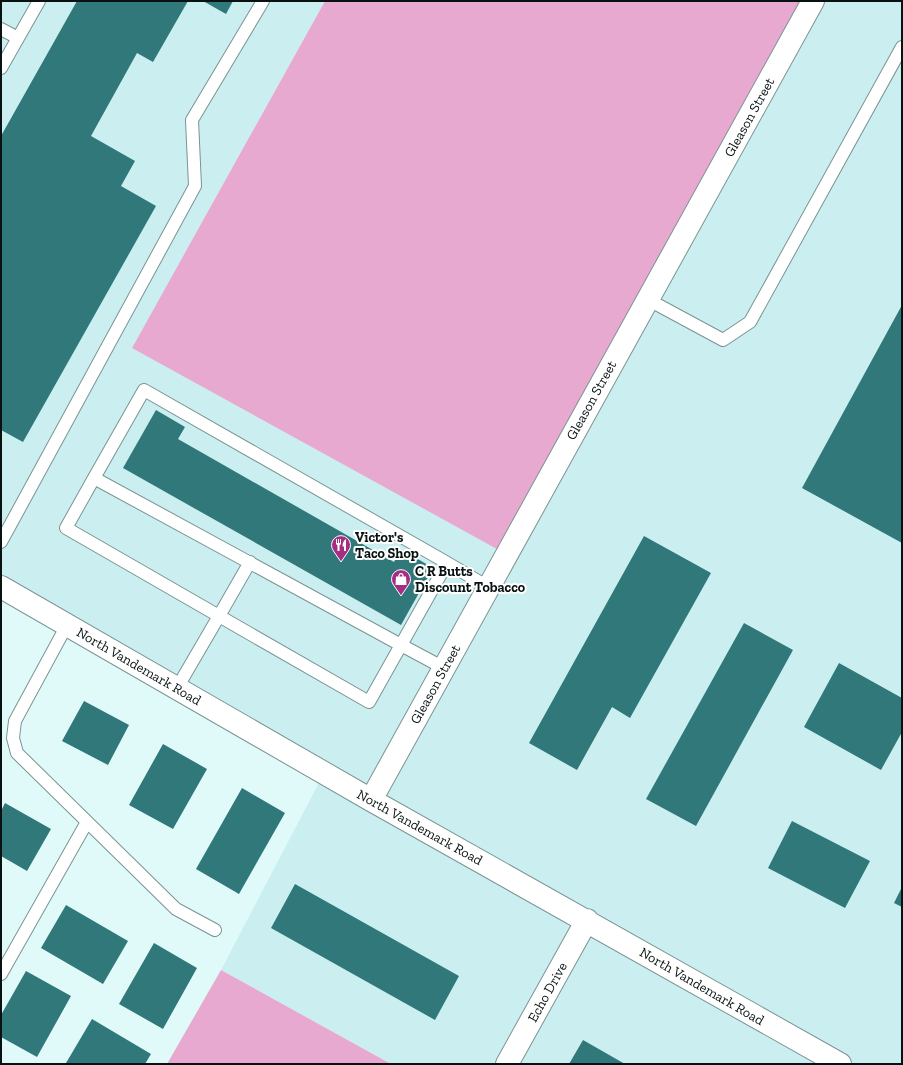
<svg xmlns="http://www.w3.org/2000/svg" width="903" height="1065" font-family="'Zilla Slab',serif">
<rect width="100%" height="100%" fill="#e0fafa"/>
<path fill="#cbeff0" d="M1 1H325L132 348 813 1H902V1064H391L221 970 324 773 1 593Z"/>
<path fill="#e8a9d1" d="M325 1H813L506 554 132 348Z
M221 970 391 1064H167Z"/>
<path fill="#307879" d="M77 1H188L153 62 137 53 91 136 135 161 121 186 156 206 23 442 1 430V136Z
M203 1H233L226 14Z
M902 305V543L802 488Z
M156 410 185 427 178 439 394 562 401 549 433 568 401 625 123 468Z
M644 536 711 573 630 718 612 707 577 770 529 743Z
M744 623 793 650 696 826 646 799Z
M839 663 902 698V732L881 770 804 727Z
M84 701 129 725 108 765 62 741Z
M163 744 207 769 173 829 129 805Z
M242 788 285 813 239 894 196 869Z
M5 803 51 829 27 871 1 856V811Z
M792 821 870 861 845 908 768 868Z
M295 884 459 976 435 1020 271 928Z
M902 887V907L894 903Z
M66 905 128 941 103 984 41 948Z
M154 943 197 968 163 1029 119 1004Z
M26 971 71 996 37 1057 1 1037V1015Z
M92 1019 151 1054 145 1064 66 1063Z
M583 1040 625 1064H569Z"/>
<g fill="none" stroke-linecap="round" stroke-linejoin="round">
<g stroke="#7b9393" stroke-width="14">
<path id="service" d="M1 29 18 38
M1 68 39 1
M647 299 723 340 750 322 902 47
M94 478 66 528 219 616 250 562
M1 542 195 186 192 120 263 1
M447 563 401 645 94 478 144 390 444 561 488 587
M67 625 15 721 13 738 17 753 176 909 215 930
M177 688 219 616 369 702 401 645 444 668
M1 974 87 822"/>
</g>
<g stroke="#7b9393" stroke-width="24">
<path id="minor" d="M1 587 371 800 840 1064
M371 800 813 1
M507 1064 587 920"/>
</g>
<use href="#service" stroke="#fff" stroke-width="12"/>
<use href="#minor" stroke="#fff" stroke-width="22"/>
</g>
<defs>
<g id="restaurant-pin" transform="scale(1)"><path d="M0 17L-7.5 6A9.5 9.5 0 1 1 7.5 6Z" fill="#a52e84" stroke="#fff"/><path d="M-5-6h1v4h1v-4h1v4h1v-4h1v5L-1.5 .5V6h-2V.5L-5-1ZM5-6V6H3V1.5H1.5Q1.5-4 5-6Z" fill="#fff"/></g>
<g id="shop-pin" transform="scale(1)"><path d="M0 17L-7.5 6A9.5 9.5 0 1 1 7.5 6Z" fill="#a52e84" stroke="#fff"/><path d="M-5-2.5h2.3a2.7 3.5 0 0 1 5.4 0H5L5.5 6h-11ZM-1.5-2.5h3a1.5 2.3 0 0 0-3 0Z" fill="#fff"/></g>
</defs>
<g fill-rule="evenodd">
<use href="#restaurant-pin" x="341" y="545"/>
<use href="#shop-pin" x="401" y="579"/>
</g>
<g text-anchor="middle" stroke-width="4" stroke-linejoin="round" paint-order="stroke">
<g font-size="14" fill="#091212" stroke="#fff">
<text transform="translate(749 117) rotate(-61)" y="5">Gleason Street</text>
<text transform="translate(591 400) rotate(-61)" y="5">Gleason Street</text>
<text transform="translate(139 666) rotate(30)" y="5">North Vandemark Road</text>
<text transform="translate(435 684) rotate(-61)" y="5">Gleason Street</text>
<text transform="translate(420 827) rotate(29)" y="5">North Vandemark Road</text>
<text transform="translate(702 986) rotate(30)" y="5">North Vandemark Road</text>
<text transform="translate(547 992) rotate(-61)" y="5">Echo Drive</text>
</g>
<g font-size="14" font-weight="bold" fill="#091212" stroke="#fff" text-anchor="start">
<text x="355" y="542">Victor's<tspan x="355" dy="16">Taco Shop</tspan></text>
<text x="415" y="576">C R Butts<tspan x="415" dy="16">Discount Tobacco</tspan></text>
</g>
</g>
<rect width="903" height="1065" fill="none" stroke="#091212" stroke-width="4"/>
</svg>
